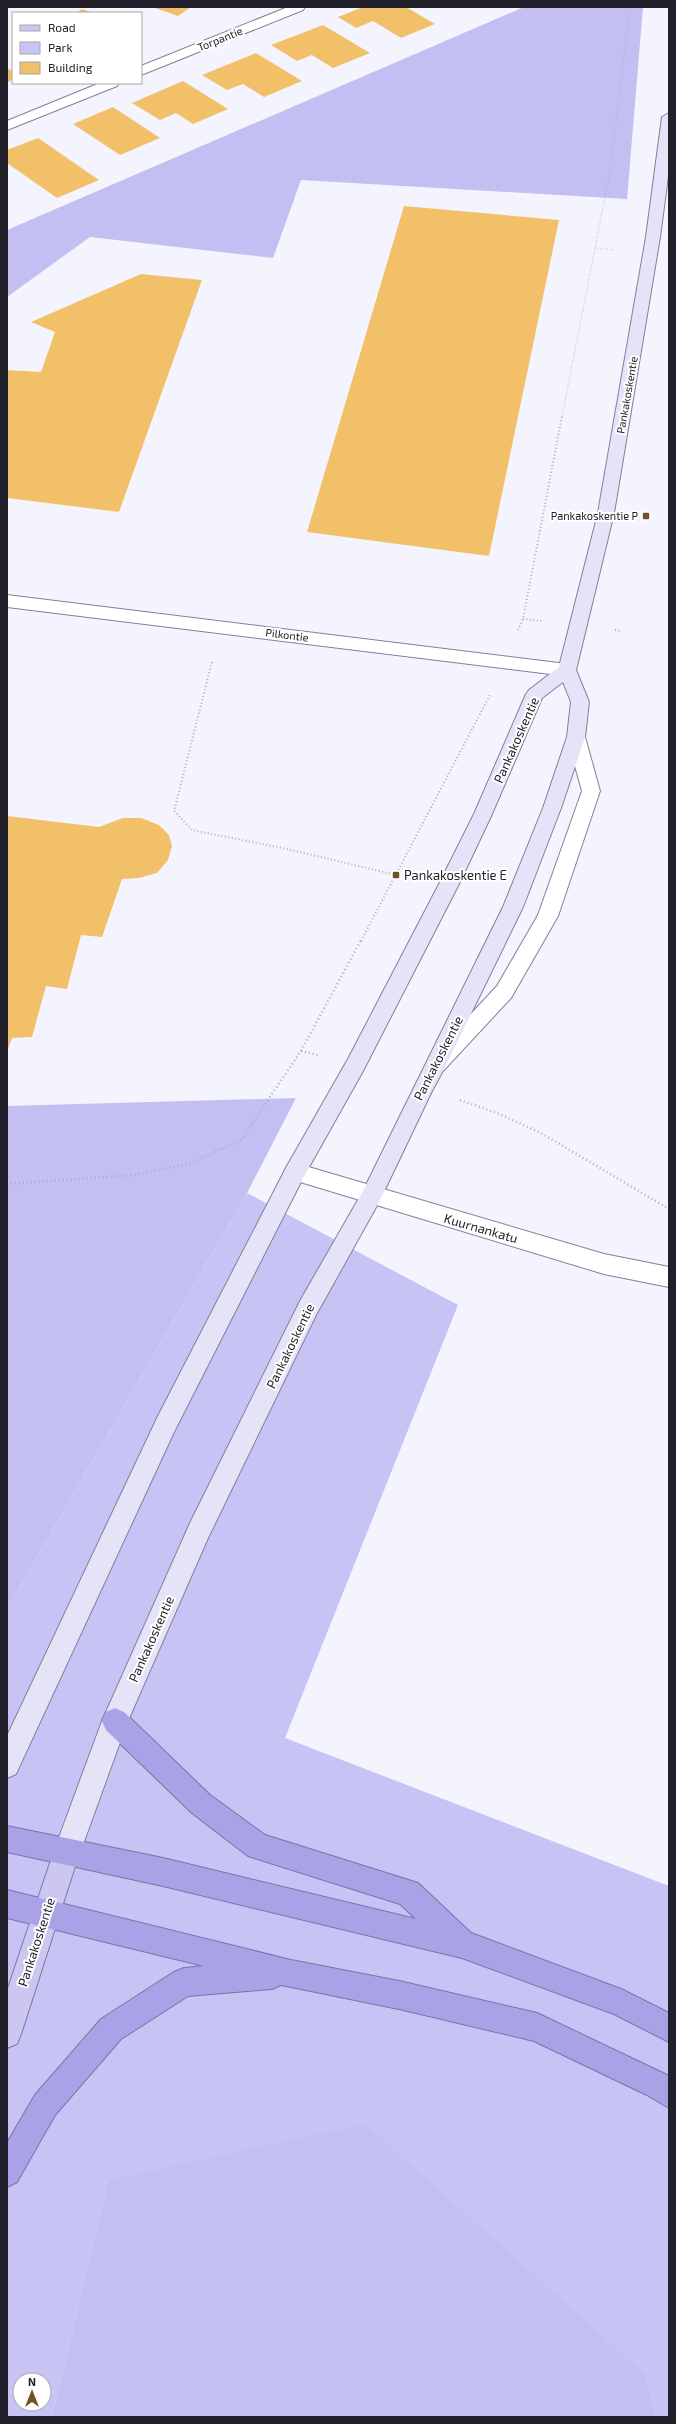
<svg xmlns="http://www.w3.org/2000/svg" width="676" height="2424" font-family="'Exo 2',sans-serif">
<rect width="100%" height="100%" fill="#f4f4ff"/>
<path fill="#c7c3f5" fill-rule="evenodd" d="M247 1193 458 1305 285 1738 669 1886V2417H656L647 2376 108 2180 52 2417H7V1609ZM20 2380H44V2404H20Z"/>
<path fill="#c3bff2" d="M524 7H643L627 199 301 180 273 258 90 237 7 297V230Z
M296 1098 247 1193 7 1609V1106Z
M365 2124 647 2376 656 2417H52L108 2180Z"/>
<path fill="#f2c069" d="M152 7H191L178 16Z
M363 7H406L435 24 401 38 373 21 356 28 338 17Z
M82 9 94 13H76Z
M323 25 370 53 333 68 312 55 297 61 271 45Z
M256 53 302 81 264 97 243 84 227 90 202 75Z
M7 68 13 71V79L7 83Z
M183 81 228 109 193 124 176 113 160 120 132 103Z
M113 107 160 138 120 155 73 124Z
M38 138 99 180 57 198 7 163V150Z
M404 206 559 220 489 556 307 532Z
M141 274 202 280 119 512 7 498V370L41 372 55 332 31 322Z
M7 816 99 827 123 818H141L159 825 169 835 172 846 168 860 157 873 139 878 122 879 102 937 81 935 67 989 46 986 32 1037 12 1038 7 1052Z"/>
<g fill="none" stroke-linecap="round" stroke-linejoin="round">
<g stroke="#828099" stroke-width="2">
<path id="service" d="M576 731 582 732 585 737 600 791 558 916 511 998 443 1071 436 1073 429 1071 426 1065 429 1059 497 986 538 915 582 791 567 737 570 732Z"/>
</g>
<g stroke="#828099" stroke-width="2">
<path id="minor" d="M288 7H305L303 10 141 75V66Z
M100 83H119L117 86 7 130V121Z
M7 595 567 664 573 666 576 670 573 674 567 676 7 607Z"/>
</g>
<g stroke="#828099" stroke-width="2">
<path id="tertiary" d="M295 1163 604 1254 669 1267V1287L604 1274 287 1178 284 1172 287 1166Z"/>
</g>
<g stroke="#828099" stroke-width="2">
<path id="secondary" d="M669 113V169L660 237 614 513 576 670 589 702 585 737 561 808 523 907 446 1065 432 1091 379 1202 316 1315 208 1538 127 1723 77 1861 67 1864 57 1861 54 1851 102 1721 190 1523 300 1301 363 1191 503 907 543 808 567 737 571 702 563 682 542 698 492 814 459 884 363 1071 303 1178 174 1432 16 1774 7 1778V1736L158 1416 287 1166 348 1059 439 884 474 814 526 694 529 690 559 667 598 513 646 237 662 117Z"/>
</g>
<g stroke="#7a75a5" stroke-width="2">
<path id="primary" d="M67 1838 77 1841 80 1851 21 2034 17 2044 7 2048V1991L54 1851 57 1841Z"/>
</g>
<g stroke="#7a75a5" stroke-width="2">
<path id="motorway" d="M115 1708 124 1712 210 1795 265 1835 418 1883 471 1933 621 1989 669 2013V2042L614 2014 462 1958 163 1886 7 1852V1826L163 1858 416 1919 400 1904 248 1856 192 1813 106 1730 102 1721 106 1712Z
M7 1890 291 1960 399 1981 537 2013 667 2075 669 2076V2108L647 2095 534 2041 399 2009 281 1985 272 1989 188 1996 121 2039 55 2115 17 2182 7 2187V2143L35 2095 101 2019 174 1972 184 1968 204 1966 7 1918Z"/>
</g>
<path stroke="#aeadb8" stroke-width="1.5" stroke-dasharray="0.5 2" stroke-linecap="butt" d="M595 248 615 250
M562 417 610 171 630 7"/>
<path stroke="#aeadb8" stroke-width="2" stroke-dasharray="1 2.5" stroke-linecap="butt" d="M523 619 542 621
M518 630 523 619 562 416
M615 630 621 631
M212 662 174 811 192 830 287 849 396 875
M361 941 490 695"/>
<path stroke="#aeadb8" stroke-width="2.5" stroke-dasharray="1 3" stroke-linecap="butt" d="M301 1051 318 1055
M460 1100 497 1113 541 1133 669 1209
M7 1184 135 1175 188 1164 241 1140 301 1051 361 940"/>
<use href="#service" fill="#fff" fill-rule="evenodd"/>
<use href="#minor" fill="#fff" fill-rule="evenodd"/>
<use href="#tertiary" fill="#fff" fill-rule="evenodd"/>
<use href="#secondary" fill="#e5e3f8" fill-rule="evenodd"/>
<use href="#primary" fill="#cbc7f1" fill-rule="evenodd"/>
<use href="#motorway" fill="#a9a2e7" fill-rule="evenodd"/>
</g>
<g fill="#6e5425" stroke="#fff" stroke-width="1.5">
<rect x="642" y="512" width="8" height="8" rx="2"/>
<rect x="392" y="871" width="8" height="8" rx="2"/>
</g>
<g text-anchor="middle" stroke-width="4" stroke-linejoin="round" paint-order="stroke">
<g font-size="11" fill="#22212b" stroke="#fff">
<text transform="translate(220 39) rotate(-22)" y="4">Torpantie</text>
<text transform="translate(627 395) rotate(-80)" y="4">Pankakoskentie</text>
<text transform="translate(287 635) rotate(7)" y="4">Pilkontie</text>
</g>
<g font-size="11" fill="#22212b" stroke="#fff" text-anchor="end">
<text x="638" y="520">Pankakoskentie P</text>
</g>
<g font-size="13" fill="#22212b" stroke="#fff">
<text transform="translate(516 740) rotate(-66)" y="5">Pankakoskentie</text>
<text transform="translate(438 1058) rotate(-63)" y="5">Pankakoskentie</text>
<text transform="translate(481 1228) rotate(16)" y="5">Kuurnankatu</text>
<text transform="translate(290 1346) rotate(-64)" y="5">Pankakoskentie</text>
<text transform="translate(151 1639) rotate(-66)" y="5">Pankakoskentie</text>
<text transform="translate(36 1942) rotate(-72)" y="5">Pankakoskentie</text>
</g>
<g font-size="13" fill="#22212b" stroke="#fff" text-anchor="start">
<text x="404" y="880">Pankakoskentie E</text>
</g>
</g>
<rect width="676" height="2424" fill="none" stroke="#22212b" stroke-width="16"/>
<rect x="12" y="12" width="130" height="72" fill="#ffffff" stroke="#a7a6aa"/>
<rect x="20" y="25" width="20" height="6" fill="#cbc7f1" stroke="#a7a6aa"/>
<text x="48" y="32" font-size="12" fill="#22212b">Road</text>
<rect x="20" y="42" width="20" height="12" fill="#c7c3f5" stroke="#a7a6aa"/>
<text x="48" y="52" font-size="12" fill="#22212b">Park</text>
<rect x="20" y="62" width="20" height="12" fill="#f2c069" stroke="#a7a6aa"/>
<text x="48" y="72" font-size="12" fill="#22212b">Building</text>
<g transform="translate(32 2392)"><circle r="19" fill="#ffffff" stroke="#a7a6aa"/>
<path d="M0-3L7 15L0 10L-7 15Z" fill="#6e5425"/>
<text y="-6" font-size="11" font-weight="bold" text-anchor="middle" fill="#22212b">N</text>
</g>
</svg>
